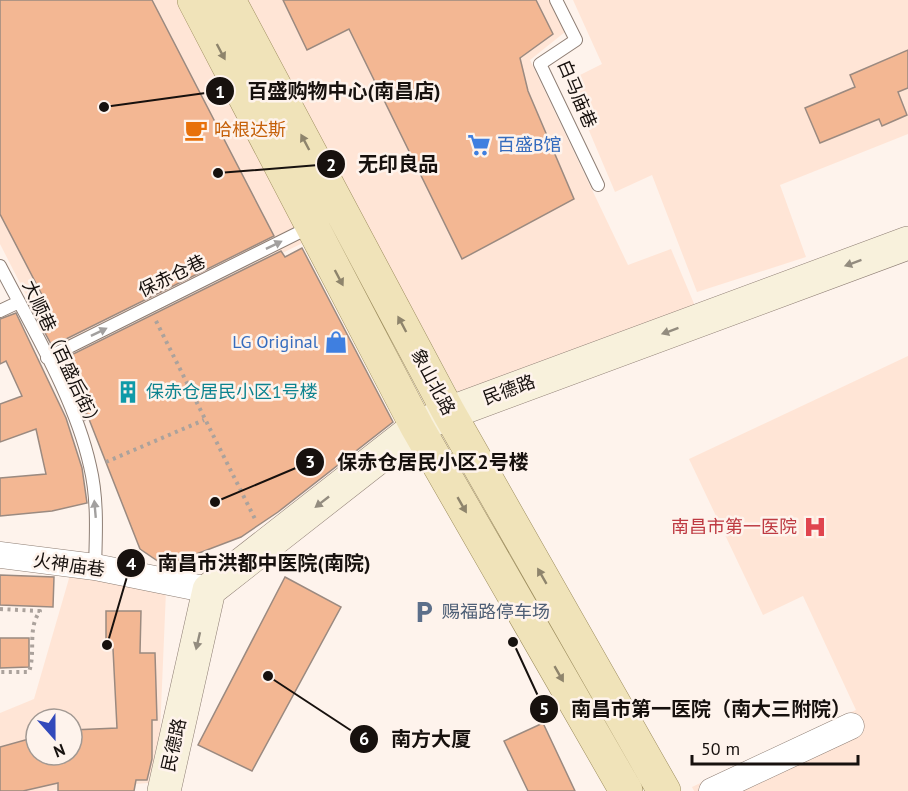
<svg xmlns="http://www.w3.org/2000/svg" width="908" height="791" font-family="'PT Sans','Noto Sans SC',sans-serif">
<rect width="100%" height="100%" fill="#fef3ec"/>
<path fill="#ffe5d6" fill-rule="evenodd" d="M0 0H549L565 32 530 60 628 265 671 249 695 306 459 395 361 214 61 363 0 244Z
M573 0H908V134L780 185 806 257 697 292 652 175 615 192 568 81 602 64Z
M908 356V791H694L692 787 856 710 803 596 763 615 689 459Z
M70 575 166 591 158 780 148 783 47 791H0V713L34 699ZM36 719H72V755H36Z"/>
<path fill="#f3b793" stroke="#9b8a80" stroke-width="1.5" d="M0 0H152L274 236 52 346 29 303 42 295 0 214Z
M283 0H536L553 34 520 58 528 91 574 199 462 259 349 29 307 50Z
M908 50V88L898 92 907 115 882 126 879 119 820 143 805 108 855 87 850 75Z
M302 248 393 422 278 512 241 537 165 566 140 549 85 409V421L59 361 281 251 285 257Z
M16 313 66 418 82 468 87 503 52 511 0 516V478L46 474 36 429 0 442V404L22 396 6 361 0 364V319Z
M0 575 54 577 53 607 0 605Z
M285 577 341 607 252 771 198 745Z
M106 611H141L140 653H155L157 720H152V759L147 780H136L134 791H58V783L23 791H0V747L36 737V755H72V730L117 728 113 649H106Z
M0 638H29V667L0 668Z
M543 723 575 791H528L504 741Z"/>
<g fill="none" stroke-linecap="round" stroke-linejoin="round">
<g stroke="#8e7e74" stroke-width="14">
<path id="lane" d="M556 0 576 40 540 64 598 185
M0 266C32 328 75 398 90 466 98 499 96 534 95 567
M0 311 19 302
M47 358 312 226"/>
</g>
<g stroke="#8e7e74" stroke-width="27">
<path id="street" d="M0 555 95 567 209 590
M712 791 851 726"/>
</g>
<g stroke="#8e7e74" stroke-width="34">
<path id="secondary" d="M164 791 209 590 417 427 449 413 908 243"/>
</g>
<g stroke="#9e8e5f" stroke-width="34">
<path id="primary" d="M194 0 417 427 626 791
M229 0 449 413 664 791"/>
</g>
<path stroke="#aba29c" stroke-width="4" stroke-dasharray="3 4.5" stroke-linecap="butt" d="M156 321 256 521
M106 462 204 420
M0 609 40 611C27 629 36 651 29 672H0"/>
<use href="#lane" stroke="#fff" stroke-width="12"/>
<use href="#street" stroke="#fff" stroke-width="26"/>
<use href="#secondary" stroke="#f8f1dc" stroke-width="33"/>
<use href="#primary" stroke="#f0e3b9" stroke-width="33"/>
</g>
<defs><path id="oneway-solid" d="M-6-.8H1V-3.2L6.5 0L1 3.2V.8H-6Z" transform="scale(1.5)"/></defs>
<g fill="#8e846c">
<use href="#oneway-solid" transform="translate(221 52) rotate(62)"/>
<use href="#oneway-solid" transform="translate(305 142) rotate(-118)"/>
<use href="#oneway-solid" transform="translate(339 278) rotate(62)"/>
<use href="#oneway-solid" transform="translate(402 324) rotate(-118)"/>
<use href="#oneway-solid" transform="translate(462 505) rotate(60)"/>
<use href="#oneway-solid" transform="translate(542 576) rotate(-120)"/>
<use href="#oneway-solid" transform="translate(559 674) rotate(60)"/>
</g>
<g fill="#a2a09f">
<use href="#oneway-solid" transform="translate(274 245) rotate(-26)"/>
<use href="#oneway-solid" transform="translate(99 332) rotate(-26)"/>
<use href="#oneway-solid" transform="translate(95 509) rotate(-95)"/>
</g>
<g fill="#938c7f">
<use href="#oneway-solid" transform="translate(853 263) rotate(160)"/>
<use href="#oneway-solid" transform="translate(670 331) rotate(160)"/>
<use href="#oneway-solid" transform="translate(322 502) rotate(142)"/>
<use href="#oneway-solid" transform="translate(198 641) rotate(103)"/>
</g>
<defs>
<g id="cafe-bare" transform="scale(1.8)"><path d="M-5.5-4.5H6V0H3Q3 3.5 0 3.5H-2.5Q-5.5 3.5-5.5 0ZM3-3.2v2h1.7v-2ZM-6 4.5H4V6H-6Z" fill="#e8710a" stroke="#fef3ec" stroke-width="2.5" paint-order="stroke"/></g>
<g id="supermarket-bare" transform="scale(1.8)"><path d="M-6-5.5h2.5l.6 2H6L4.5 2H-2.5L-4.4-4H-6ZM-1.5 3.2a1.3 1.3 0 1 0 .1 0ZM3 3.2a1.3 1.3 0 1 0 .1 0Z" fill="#3f7fe0" stroke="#fef3ec" stroke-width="2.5" paint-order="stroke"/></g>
<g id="shop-bare" transform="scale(1.8)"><path d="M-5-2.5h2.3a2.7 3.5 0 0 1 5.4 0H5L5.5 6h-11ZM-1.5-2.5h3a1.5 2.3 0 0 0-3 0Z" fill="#3f7fe0" stroke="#fef3ec" stroke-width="2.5" paint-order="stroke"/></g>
<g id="building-bare" transform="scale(1.8)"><path d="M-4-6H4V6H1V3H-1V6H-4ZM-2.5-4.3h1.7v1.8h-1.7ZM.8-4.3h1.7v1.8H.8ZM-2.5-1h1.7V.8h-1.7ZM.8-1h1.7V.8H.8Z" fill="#0f9aa8" stroke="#fef3ec" stroke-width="2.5" paint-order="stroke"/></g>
<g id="hospital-bare" transform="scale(1.8)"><path d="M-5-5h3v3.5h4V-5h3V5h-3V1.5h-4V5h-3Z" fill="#e0444e" stroke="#fef3ec" stroke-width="2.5" paint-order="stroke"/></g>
<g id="parking-bare" transform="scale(1.8)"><path d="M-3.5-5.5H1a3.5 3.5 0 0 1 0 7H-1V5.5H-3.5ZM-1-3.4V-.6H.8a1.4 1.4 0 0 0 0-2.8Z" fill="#5c6f8a" stroke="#fef3ec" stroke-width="2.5" paint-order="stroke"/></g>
</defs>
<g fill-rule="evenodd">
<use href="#cafe-bare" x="196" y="130"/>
<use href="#supermarket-bare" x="479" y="145"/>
<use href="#shop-bare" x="336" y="342"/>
<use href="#building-bare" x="128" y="392"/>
<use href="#hospital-bare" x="815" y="527"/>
<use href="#parking-bare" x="424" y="612"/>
</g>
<g text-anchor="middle" stroke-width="5" stroke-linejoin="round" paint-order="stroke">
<g font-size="18" fill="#17110e" stroke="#fef3ec">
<text transform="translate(577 94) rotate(67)" y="6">白马庙巷</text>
<text transform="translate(172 276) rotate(-26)" y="6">保赤仓巷</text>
<text transform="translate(62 355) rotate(65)" y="6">大顺巷（百盛后街）</text>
<text transform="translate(433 382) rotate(62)" y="6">象山北路</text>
<text transform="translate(509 390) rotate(-20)" y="6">民德路</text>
<text transform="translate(69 565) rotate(8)" y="6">火神庙巷</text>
<text transform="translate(174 745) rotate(-77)" y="6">民德路</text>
</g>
<g font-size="18" fill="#c56008" stroke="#fef3ec" text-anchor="start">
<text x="214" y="136">哈根达斯</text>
</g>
<g font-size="18" fill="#366cbe" stroke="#fef3ec" text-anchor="start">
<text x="497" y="151">百盛B馆</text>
<text x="318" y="348" text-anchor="end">LG Original</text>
</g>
<g font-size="18" fill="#0d838f" stroke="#fef3ec" text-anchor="start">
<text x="146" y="398">保赤仓居民小区1号楼</text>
</g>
<g font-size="18" fill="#be3a42" stroke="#fef3ec" text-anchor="end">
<text x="797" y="533">南昌市第一医院</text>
</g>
<g font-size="18" fill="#4e5e75" stroke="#fef3ec" text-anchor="start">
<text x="442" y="618">赐福路停车场</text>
</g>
</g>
<path fill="none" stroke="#17110e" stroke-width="2" d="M104 107L220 91M218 173L331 164M215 502L310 462M107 645L131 563M513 642L544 709M268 676L364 739"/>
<g fill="#17110e" stroke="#fef3ec" stroke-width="2">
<circle cx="104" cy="107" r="6"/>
<circle cx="218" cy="173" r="6"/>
<circle cx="215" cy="502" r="6"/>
<circle cx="107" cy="645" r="6"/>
<circle cx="513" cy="642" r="6"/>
<circle cx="268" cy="676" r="6"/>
<circle cx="220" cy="91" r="15"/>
<circle cx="331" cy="164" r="15"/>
<circle cx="310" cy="462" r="15"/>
<circle cx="131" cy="563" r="15"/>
<circle cx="544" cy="709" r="15"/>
<circle cx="364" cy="739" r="15"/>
</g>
<g font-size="18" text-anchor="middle" font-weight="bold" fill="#fff">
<text x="220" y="98">1</text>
<text x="331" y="171">2</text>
<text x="310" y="468">3</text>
<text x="131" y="570">4</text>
<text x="544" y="715">5</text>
<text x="364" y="745">6</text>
</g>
<g font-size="20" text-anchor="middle" font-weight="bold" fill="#17110e" stroke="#fef3ec" stroke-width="5" stroke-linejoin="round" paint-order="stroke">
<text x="344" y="98">百盛购物中心(南昌店)</text>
<text x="398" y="171">无印良品</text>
<text x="433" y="469">保赤仓居民小区2号楼</text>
<text x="264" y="570">南昌市洪都中医院(南院)</text>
<text x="711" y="716">南昌市第一医院（南大三附院）</text>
<text x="431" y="746">南方大厦</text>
</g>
<g transform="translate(54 737) rotate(159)"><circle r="28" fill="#fef3ec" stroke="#a29993" stroke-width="1.5"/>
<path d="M0-4.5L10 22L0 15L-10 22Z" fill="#3249bb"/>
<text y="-9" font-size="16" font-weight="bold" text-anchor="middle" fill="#17110e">N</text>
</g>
<path d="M692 755v9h166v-9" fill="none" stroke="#17110e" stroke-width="3"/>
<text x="701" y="755" font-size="18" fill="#17110e" stroke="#fef3ec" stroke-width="4.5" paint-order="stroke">50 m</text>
</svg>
